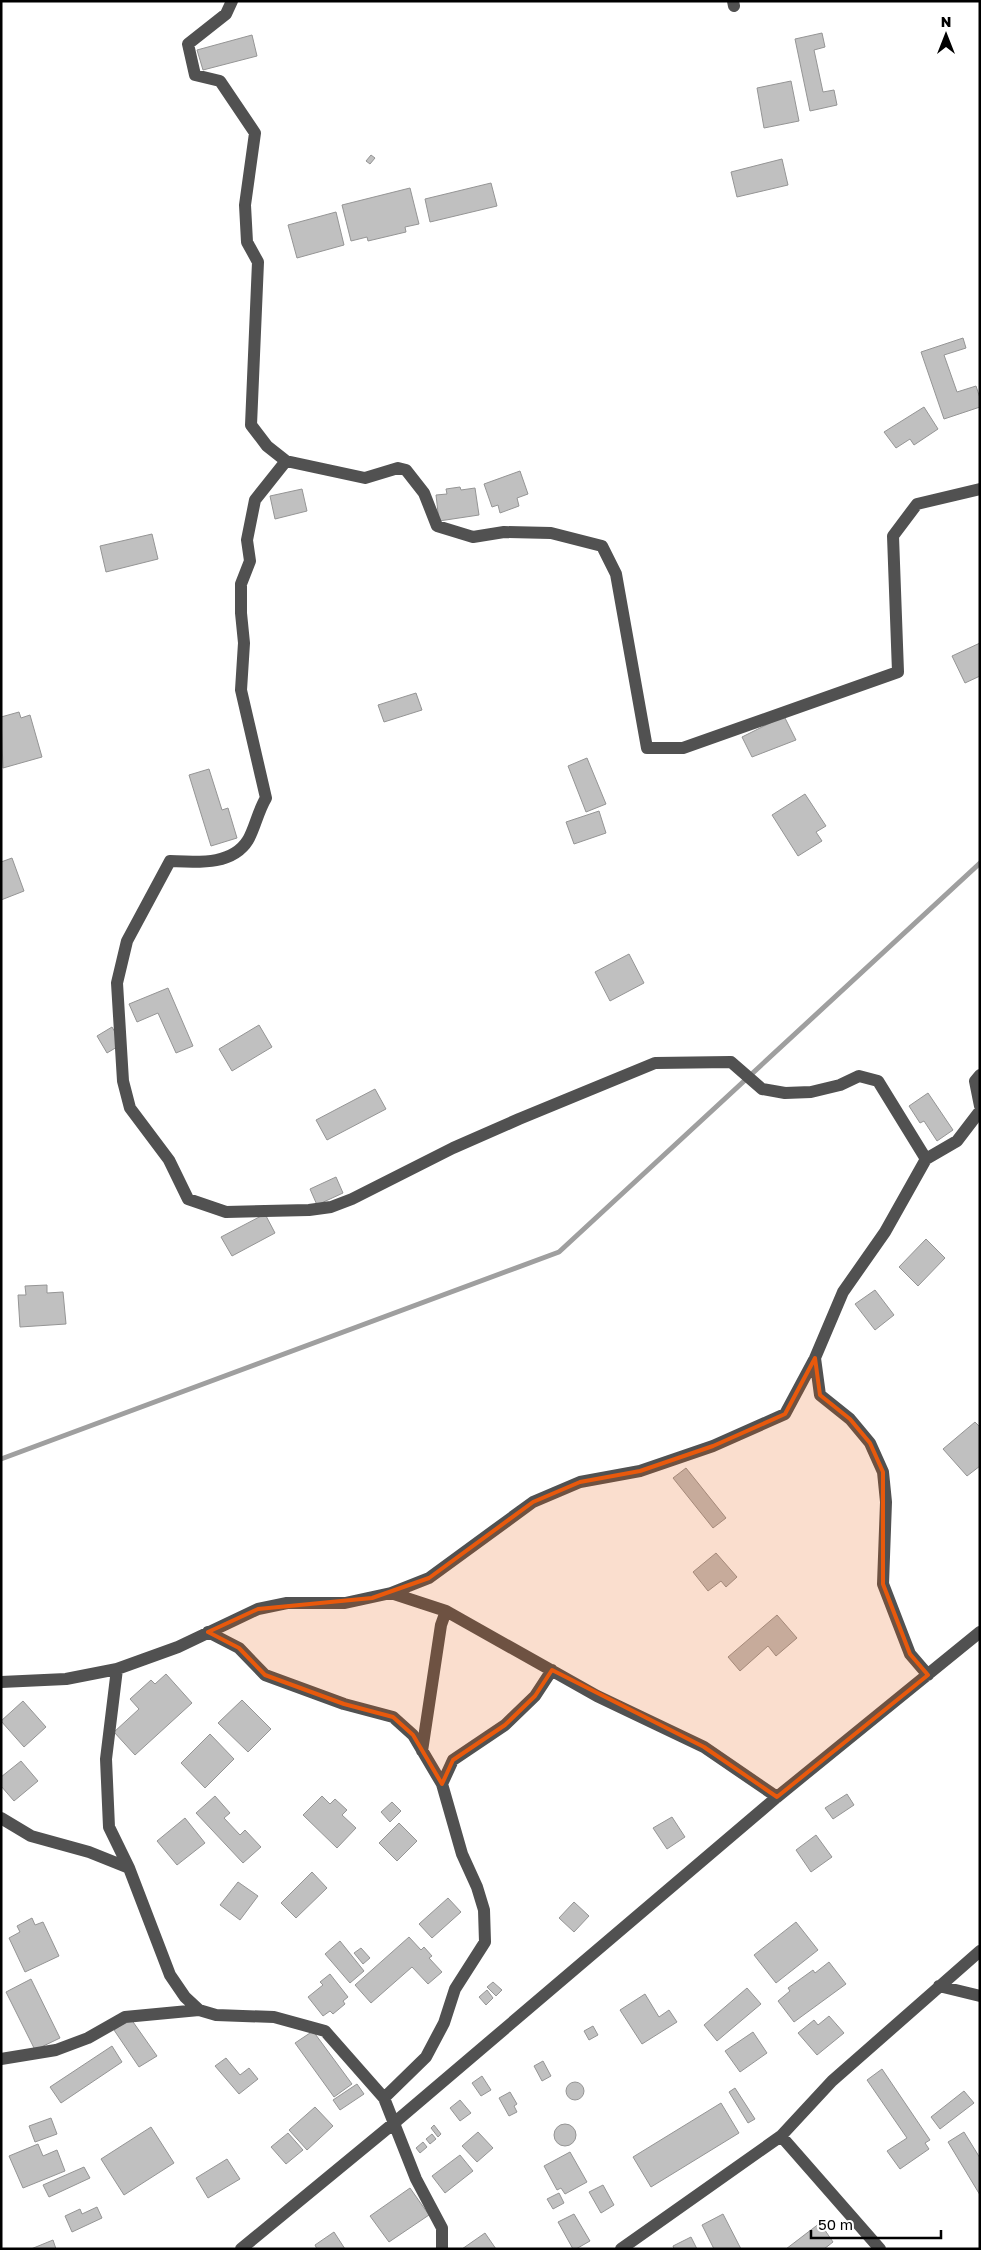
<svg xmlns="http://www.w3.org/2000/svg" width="981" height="2250" font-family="'Golos Text',sans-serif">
<rect width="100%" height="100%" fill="#fff"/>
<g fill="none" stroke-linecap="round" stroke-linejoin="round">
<path stroke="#9f9f9f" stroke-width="5" d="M1 1459 559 1252 980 863"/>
</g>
<path fill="#c0c0c0" stroke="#959595" d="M822 33 825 47 814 50 823 92 834 90 837 105 810 111 795 39Z
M252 35 257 56 203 70 197 50Z
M791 81 799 121 764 128 757 88Z
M371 155 375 158 370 164 366 161Z
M782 159 788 185 737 197 731 172Z
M491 183 497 206 430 222 425 199Z
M410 188 419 224 405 227 406 232 368 241 367 237 351 241 342 205Z
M336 212 344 245 297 258 288 225Z
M963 338 966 348 944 355 957 392 976 386 980 398V407L944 419 921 352Z
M924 407 938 429 914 445 910 439 896 448 884 432Z
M520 471 528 494 517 498 519 506 500 513 498 505 492 507 484 484Z
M460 487 461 490 475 488 479 515 439 521 436 495 447 494 446 489Z
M302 489 307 511 275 519 270 496Z
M152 534 158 559 106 572 100 546Z
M980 643V676L965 683 952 656Z
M416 693 422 710 384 722 378 705Z
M19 712 21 718 30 715 42 757 3 768 1 717Z
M784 716 796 740 752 757 742 737Z
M587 758 606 804 586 812 568 766Z
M209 769 222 810 228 808 237 838 211 846 189 775Z
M805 794 826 826 816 832 822 841 798 856 772 815Z
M599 811 606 833 574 844 566 822Z
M12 858 24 891 1 900V862Z
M629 954 644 983 610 1001 595 972Z
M168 988 193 1046 176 1053 158 1013 137 1022 129 1004Z
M259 1025 272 1047 232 1071 219 1049Z
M112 1027 122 1044 107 1053 97 1036Z
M375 1089 386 1109 327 1140 316 1120Z
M928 1093 953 1130 937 1141 924 1121 920 1123 909 1106Z
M336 1177 343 1193 317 1205 310 1189Z
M265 1214 275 1233 232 1256 221 1237Z
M926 1239 945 1258 918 1286 899 1267Z
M47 1285V1293L63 1292 66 1324 20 1327 18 1295H26L25 1286Z
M875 1290 894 1315 875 1330 855 1304Z
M975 1422 980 1427V1466L967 1476 943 1449Z
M686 1468 726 1518 713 1528 673 1478Z
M716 1553 737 1577 726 1587 721 1581 708 1591 693 1572Z
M777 1615 797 1638 776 1656 768 1646 740 1671 728 1657Z
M166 1674 192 1703 135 1755 114 1732 139 1709 130 1699 151 1680 155 1684Z
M242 1700 271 1729 248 1752 218 1723Z
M23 1701 46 1727 24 1747 1 1721Z
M210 1734 234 1759 205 1788 181 1763Z
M21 1761 38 1781 14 1801 1 1786V1777Z
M847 1794 854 1805 833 1819 825 1808Z
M215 1796 230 1813 224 1818 240 1835 245 1830 261 1847 243 1863 196 1813Z
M322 1796 330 1804 335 1799 347 1810 342 1815 356 1828 337 1848 303 1815Z
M392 1802 401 1811 390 1822 381 1812Z
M672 1817 685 1837 667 1849 653 1828Z
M185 1818 205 1843 177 1865 157 1841Z
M399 1823 417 1841 397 1861 379 1843Z
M816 1835 832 1857 811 1872 796 1850Z
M312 1872 327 1888 296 1918 281 1903Z
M238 1882 258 1896 240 1920 220 1905Z
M448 1898 461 1912 432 1938 419 1924Z
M574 1902 589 1916 574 1932 559 1918Z
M32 1918 35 1925 43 1922 59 1956 25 1972 9 1938 20 1932 17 1926Z
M796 1922 818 1950 776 1983 754 1955Z
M409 1937 421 1950 424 1947 432 1956 429 1958 442 1972 428 1984 412 1967 371 2003 355 1985Z
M340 1941 364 1971 350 1983 325 1954Z
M361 1948 370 1958 363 1964 354 1953Z
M829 1962 846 1984 794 2022 778 2001 790 1991 788 1988 813 1970 815 1973Z
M330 1974 348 1997 343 2001 345 2004 333 2014 330 2011 323 2016 308 1997 323 1985 320 1982Z
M31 1979 60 2038 35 2050 6 1992Z
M493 1982 502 1990 496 1996 487 1987Z
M747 1988 761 2004 717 2041 704 2025Z
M487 1990 493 1998 486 2005 479 1997Z
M645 1994 659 2017 669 2010 677 2022 642 2044 620 2010Z
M829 2016 844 2033 817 2055 798 2033 814 2020 818 2025Z
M131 2019 157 2056 139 2067 114 2030Z
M593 2026 598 2035 589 2040 584 2031Z
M313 2031 352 2084 334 2097 295 2043Z
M753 2032 767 2053 740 2072 725 2051Z
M112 2046 122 2062 61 2103 50 2087Z
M226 2058 240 2075 249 2068 258 2079 239 2094 215 2066Z
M543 2061 551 2076 542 2081 534 2066Z
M882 2069 930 2140 925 2143 929 2149 900 2169 887 2151 907 2138 867 2080Z
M482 2076 491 2090 481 2096 472 2083Z
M566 2091a9 9 0 1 1 18 0a9 9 0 1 1-18 0Z
M357 2084 364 2094 340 2110 333 2100Z
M735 2088 755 2119 748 2123 729 2092Z
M964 2091 974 2103 940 2129 931 2117Z
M510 2092 517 2104 514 2106 517 2112 509 2116 499 2098Z
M460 2100 471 2113 460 2121 450 2108Z
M721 2103 739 2133 651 2187 633 2157Z
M315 2107 333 2126 307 2150 289 2130Z
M51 2118 57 2134 35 2142 29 2126Z
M554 2135a11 11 0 1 1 22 0a11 11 0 1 1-22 0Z
M434 2125 441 2134 438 2137 431 2128Z
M151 2127 174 2163 124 2195 101 2159Z
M478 2132 493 2148 477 2162 462 2146Z
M964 2132 980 2158V2195L948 2142Z
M288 2133 303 2150 286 2164 271 2147Z
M432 2134 436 2139 430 2144 426 2139Z
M423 2142 427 2147 420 2153 416 2148Z
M38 2144 43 2156 57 2150 65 2171 23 2188 9 2156Z
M570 2152 587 2182 565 2194 561 2188 557 2190 544 2166Z
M460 2155 473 2171 445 2193 432 2176Z
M227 2159 240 2179 208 2198 196 2178Z
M84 2167 90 2178 49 2197 43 2185Z
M603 2185 614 2205 601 2213 589 2192Z
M410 2188 429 2215 389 2242 370 2216Z
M559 2193 564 2203 553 2209 547 2199Z
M97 2207 102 2218 72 2232 65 2216 80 2209 82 2214Z
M574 2214 590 2241 576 2249H573L558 2222Z
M723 2214 741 2249H714L702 2225Z
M820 2223 833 2242 824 2249H786Z
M334 2232 345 2249H317L315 2245Z
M485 2233 496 2249H462Z
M691 2237 697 2249H674L673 2246Z
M53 2240 56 2249H31Z"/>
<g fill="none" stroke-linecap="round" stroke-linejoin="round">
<path stroke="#515151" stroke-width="12" d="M232 1 226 14 188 44 195 75 220 81 255 133 245 205 247 242 258 262 251 425 267 446 286 461 255 500 247 540 250 561 241 584V613L244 643 241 690 266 798C258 811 255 828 248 840 232 866 196 862 170 861L127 941 117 983 123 1081 130 1108 169 1160 188 1199 226 1212 309 1210 331 1207 352 1199 453 1148 519 1119 655 1063 731 1062 762 1089 785 1093 811 1092 840 1085 859 1076 878 1081 926 1159
M733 1 734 6
M286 461 365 478 398 468 406 470 424 493 437 526 473 537 504 532 551 533 602 546 616 574 647 748H683L898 672 893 536 917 504 980 489
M980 1075 975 1081 980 1106
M815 1358 820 1395 850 1419 870 1443 883 1472 886 1502 883 1584 910 1654 928 1675
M391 1593 446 1611 597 1696 704 1747 777 1797
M208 1632 239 1648 265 1675 344 1704 393 1717 413 1735 442 1784
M117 1669 106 1759 109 1827 129 1868 170 1975 185 1997 199 2010 216 2015 274 2017 325 2031 384 2098 416 2179 442 2228V2249
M1 1682 66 1679 117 1669 178 1647 258 1609 287 1603H345L391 1593 429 1578 533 1502 580 1482 640 1471 713 1446 785 1414 815 1358 843 1292 885 1232 926 1159 957 1141 980 1111
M422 1751 441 1625 446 1611
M1 1818 31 1836 89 1852 129 1868
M939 1986 980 1996
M1 2059 56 2050 88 2038 125 2017 199 2010
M384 2098 426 2057 444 2023 455 1989 485 1942 484 1910 477 1887 462 1854 442 1784 453 1760 505 1725 535 1696 552 1670
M781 2136 880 2249
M241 2249 394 2123 777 1797 980 1632
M621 2249 781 2136 832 2081 980 1951"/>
</g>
<path fill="#e8590c" fill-opacity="0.2" stroke="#e8590c" stroke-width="4" stroke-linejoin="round" d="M815 1358 820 1395 850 1419 870 1443 883 1472V1584L910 1654 928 1675 777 1797 704 1747 552 1670 535 1696 505 1725 453 1760 442 1784 413 1735 393 1717 344 1704 265 1675 239 1648 208 1632 258 1609 372 1598 429 1578 533 1502 580 1482 640 1471 713 1446 785 1414Z"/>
<rect width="981" height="2250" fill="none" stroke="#000000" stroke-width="5"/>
<g transform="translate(946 35)" stroke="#ffffff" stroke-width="4" paint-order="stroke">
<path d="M0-4L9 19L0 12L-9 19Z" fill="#000000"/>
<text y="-8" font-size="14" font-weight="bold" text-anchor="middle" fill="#000000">N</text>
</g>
<path d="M811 2230v8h130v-8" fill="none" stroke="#000000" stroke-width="2.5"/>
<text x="818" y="2230" font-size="15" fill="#000000" stroke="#ffffff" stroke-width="4" paint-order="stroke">50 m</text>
</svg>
